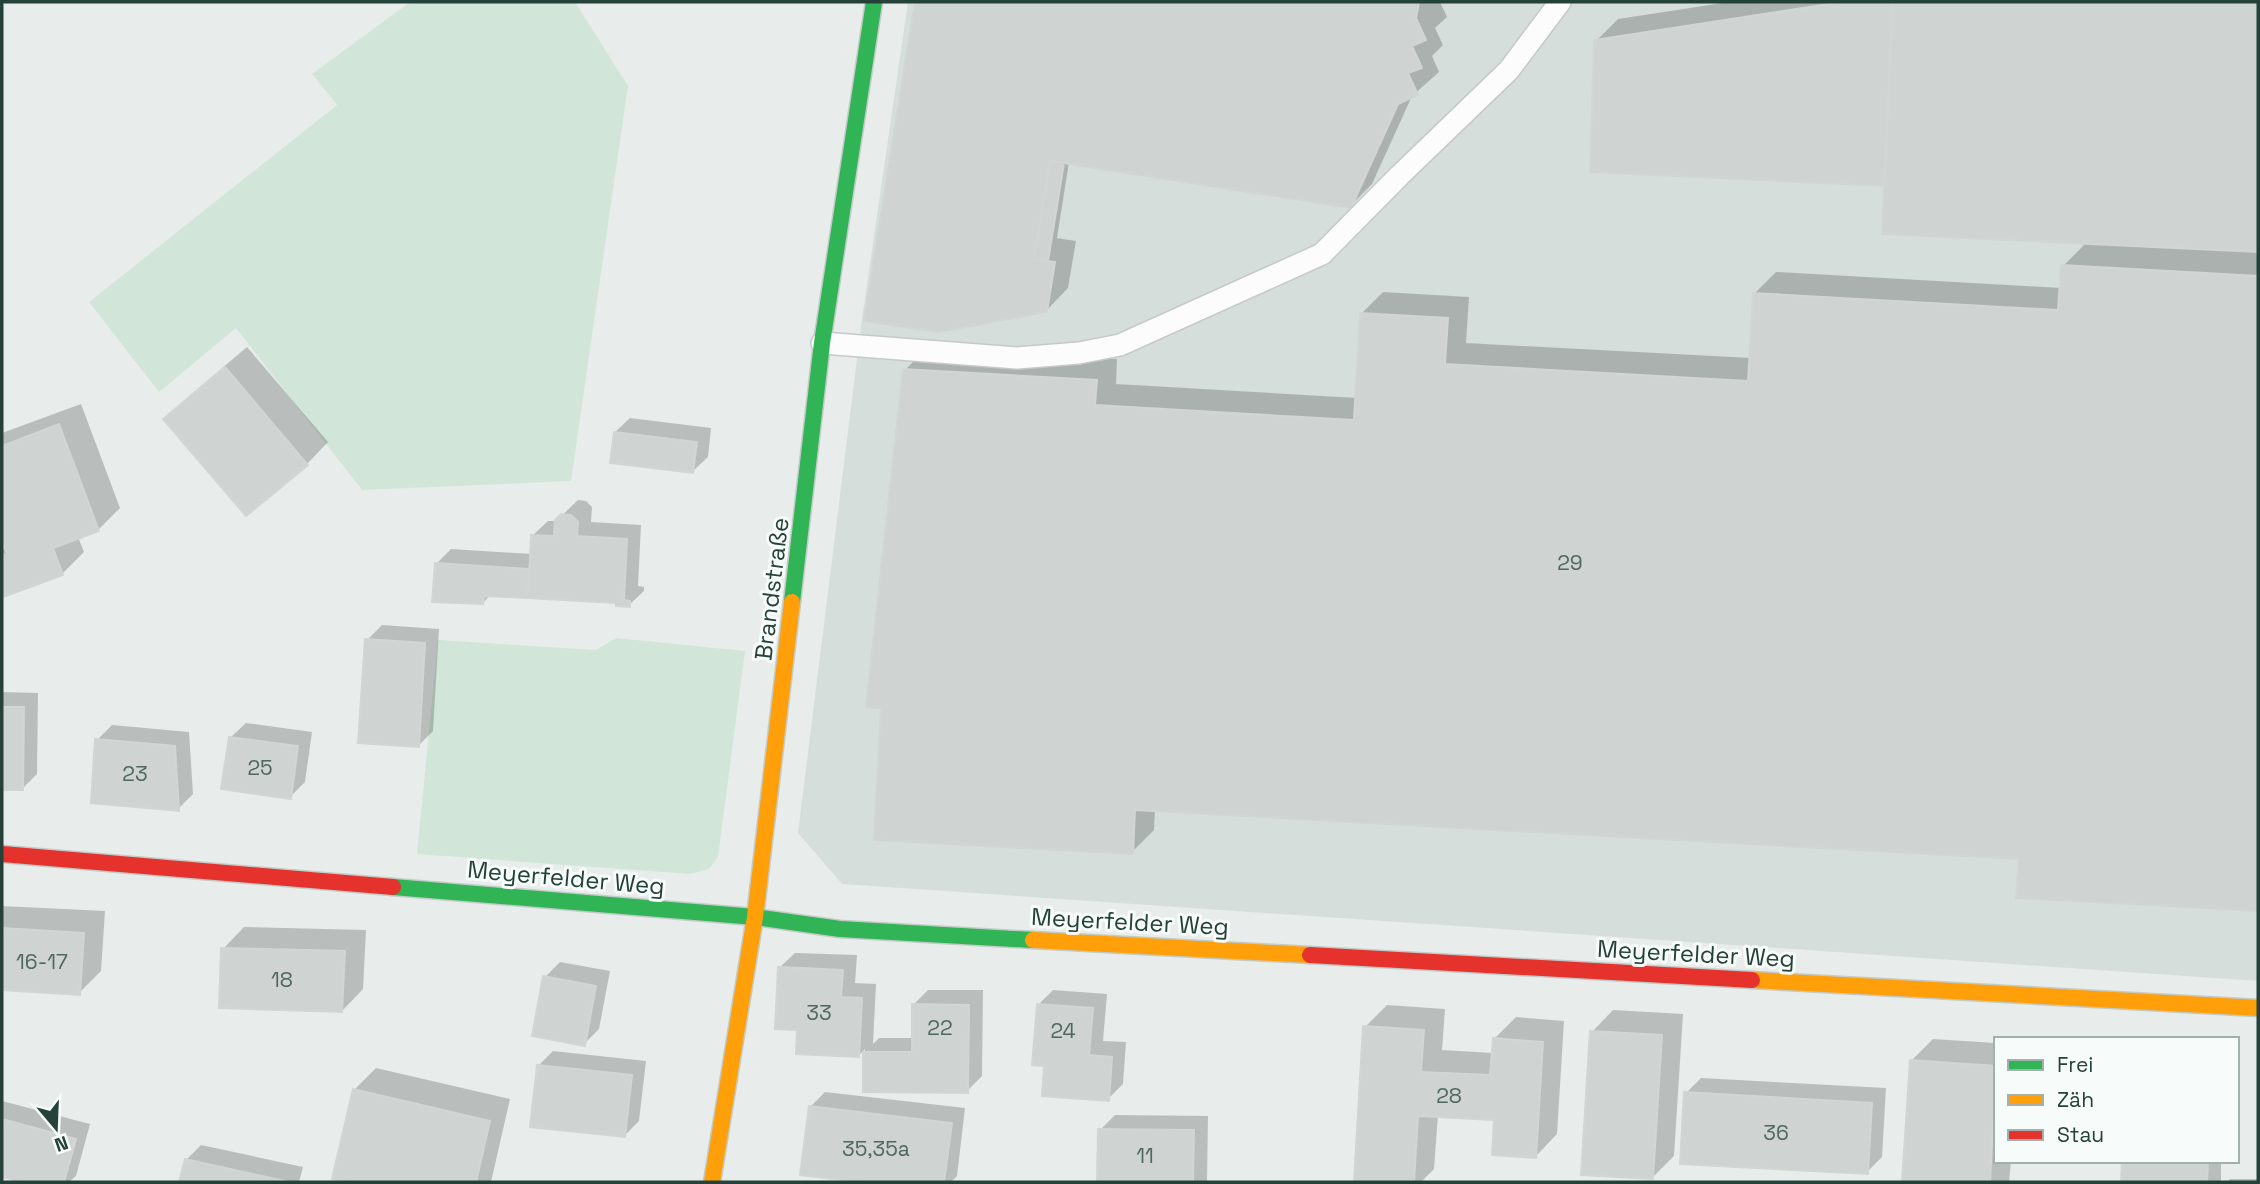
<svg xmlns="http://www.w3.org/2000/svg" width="2260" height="1184" font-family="'Space Grotesk',sans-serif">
<rect width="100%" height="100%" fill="#e8edeb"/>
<path fill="#d6dedb" d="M908 2H2258V981L842 884 798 833 861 326Z"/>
<path fill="#d1e6d8" d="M410 2H575L628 86 571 481 362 490 236 328 159 392 89 302 337 105 312 74Z
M616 638 745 651 718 857 709 869 690 874 417 854 438 640 596 650Z"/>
<path fill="#0003" d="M916 2H1440L1447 17 1435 28 1443 45 1432 56 1439 72 1412 96 1372 184 1350 206 1069 162 1057 238 1076 241 1068 288 1047 310 866 319Z
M1729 2H2258V910L2018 897 2021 857 1155 809 1154 830 1132 852 905 370 927 348 1117 359 1116 384 1357 398 1361 314 1383 292 1469 297 1466 343 1751 358 1754 294 1776 272 2061 288 2063 266 2087 242 1886 185 1592 171 1596 41 1618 19Z
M247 347 328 442 307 464 166 419 187 398Z
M81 404 120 508 98 530 78 537 84 552 62 574 4 595 2 590V550L6 546 2 535V433Z
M630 418 711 428 708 457 693 471 615 432Z
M578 500 586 501 592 507 591 522 641 525 638 586 644 587V591L629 605 618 601 491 594 483 603 436 564 451 549 532 554 533 535 548 521H556Z
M382 625 439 629 433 731 418 746 367 640Z
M2 692 38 693 37 774 22 789 2 788Z
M246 723 312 732 305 782 290 797 231 737Z
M112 725 189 732 193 794 178 809 97 740Z
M2 906 105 911 101 971 79 993 2 989Z
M244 927 366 930 363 989 342 1011 223 949Z
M795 953 857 955 855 983 876 984 873 1044 879 1038H913V1005L928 990H983L982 1076 967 1091 865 1090V1049L859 1055 799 1028 780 967Z
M560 962 610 971 599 1029 584 1044 545 977Z
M1053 990 1107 994 1103 1041 1126 1042 1123 1084 1108 1099 1046 1065 1038 1005Z
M1387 1005 1445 1009 1442 1050 1493 1053 1494 1039 1516 1017 1564 1021 1557 1134 1536 1156 1496 1118 1438 1115 1434 1169 1421 1182H1356L1365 1027Z
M1613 1010 1683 1014 1674 1156 1652 1178 1592 1032Z
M1933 1039 1996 1043V1161H2011L2009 1182H1904L1911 1061Z
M553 1051 646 1061 639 1121 625 1135 538 1066Z
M376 1068 510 1099 491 1182H356L334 1177 354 1090Z
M1701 1078 1886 1088 1882 1157 1867 1172 1686 1093Z
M825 1092 965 1108 957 1176 951 1182H875L802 1173 811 1106Z
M2 1101 90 1124 76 1176 69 1182H28L2 1176Z
M1115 1115 1208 1116 1207 1182H1098L1100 1130Z
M201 1145 303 1167 299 1182H181L186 1160Z
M2124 1161H2221V1181L2123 1182Z
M2230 1179H2258V1182H2227Z"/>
<path fill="#cfd4d2" stroke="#d1d6d4" stroke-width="2" d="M915 2H1419L1416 18 1426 40 1412 46 1422 68 1408 73 1418 95 1398 104 1351 208 1050 161 1034 259 1055 262 1047 312 938 332 864 321Z
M1842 2H1893L1884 186 1590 172 1594 40Z
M1893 2H2258V252L1882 234Z
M1050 161 1064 163 1048 261 1034 259Z
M2061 265 2258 276V911L2016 898 2019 859 1135 810 1133 854 874 840 881 708 866 707 903 369 1097 380 1095 405 1354 420 1360 313 1448 318 1445 364 1748 381 1753 293 2058 310Z
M225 367 308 465 246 516 163 419Z
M59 424 99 531 53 548 63 575 3 597 2 556 7 554 2 540V446Z
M614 432 697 442 693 473 610 463Z
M561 514 571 515 578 522 577 536 627 539 624 600 630 601V607L616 606V603L528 598 531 535 554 536 555 520Z
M435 563 529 569 528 598 484 596 483 604 432 602Z
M365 639 425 643 419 747 358 743Z
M2 707H24L23 790H2Z
M229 737 298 746 291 799 221 789Z
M95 739 175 746 179 811 91 803Z
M2 928 84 933 80 995 2 990Z
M221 948 345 951 342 1012 219 1008Z
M778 967 843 970 841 997 862 998 859 1057 796 1054 797 1030 775 1029Z
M543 976 596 986 585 1046 532 1036Z
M912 1004 969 1005 968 1093 863 1092V1052H912Z
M1037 1004 1093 1008 1089 1055 1112 1057 1109 1101 1042 1096 1044 1066 1032 1065Z
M1363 1026 1424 1030 1421 1072 1490 1075 1493 1038 1543 1042 1536 1158 1492 1155 1494 1120 1418 1116 1414 1182H1354Z
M1590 1031 1662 1035 1653 1179 1581 1175Z
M1910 1060 1996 1066 1990 1182H1902Z
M537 1065 632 1075 625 1137 530 1127Z
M353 1089 490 1121 476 1182H348L332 1179Z
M1684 1092 1872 1103 1868 1174 1680 1164Z
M809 1106 952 1123 944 1182H861L800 1175Z
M2 1119 76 1139 64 1182H21L2 1177Z
M1098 1129 1194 1130 1193 1182H1097Z
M185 1159 289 1182H179Z
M2122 1161H2208L2207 1182H2121Z"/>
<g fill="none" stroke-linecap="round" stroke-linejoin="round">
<g stroke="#c5cac8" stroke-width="24">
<path id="lane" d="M822 343 1017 358 1079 353 1120 345 1322 254 1399 176 1509 70 1560 2"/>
</g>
<g stroke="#c3cbc8" stroke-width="19">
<path id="fast" d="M792 602 822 343 874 2
M393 887 755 917 840 929 1033 940"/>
</g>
<g stroke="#c3cbc8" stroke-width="19">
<path id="slow" d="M1033 940 1310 955
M1752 980 2258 1008
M712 1182 755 917 792 602"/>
</g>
<g stroke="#c3cbc8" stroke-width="19">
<path id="jam" d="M2 854 393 887
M1310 955 1752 980"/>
</g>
<use href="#lane" stroke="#fcfcfc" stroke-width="21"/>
<use href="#fast" stroke="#30b455" stroke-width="16"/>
<use href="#slow" stroke="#ff9f0a" stroke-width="16"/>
<use href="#jam" stroke="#e5322d" stroke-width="16"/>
</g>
<g text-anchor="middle" stroke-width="6" stroke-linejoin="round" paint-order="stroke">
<g font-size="21" fill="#506761">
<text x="1570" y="570">29</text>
<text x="260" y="775">25</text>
<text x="135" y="781">23</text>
<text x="42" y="969">16-17</text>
<text x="282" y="987">18</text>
<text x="819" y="1020">33</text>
<text x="940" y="1035">22</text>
<text x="1063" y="1038">24</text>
<text x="1449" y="1103">28</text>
<text x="1776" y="1140">36</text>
<text x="876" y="1156">35,35a</text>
<text x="1145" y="1163">11</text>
</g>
<g font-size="24" fill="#24423a" stroke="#f7fbf9">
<text transform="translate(772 589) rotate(-83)" y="8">Brandstraße</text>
<text transform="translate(566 878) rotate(5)" y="8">Meyerfelder Weg</text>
<text transform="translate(1130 922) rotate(3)" y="8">Meyerfelder Weg</text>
<text transform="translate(1696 954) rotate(3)" y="8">Meyerfelder Weg</text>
</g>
</g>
<rect width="2260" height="1184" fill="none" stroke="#24423a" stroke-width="7"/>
<rect x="1994" y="1037" width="245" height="126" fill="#f7fbf9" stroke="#a3b1ad" stroke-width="2"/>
<rect x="2008" y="1060" width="35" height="10" fill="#30b455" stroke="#a3b1ad" stroke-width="2"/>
<text x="2057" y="1072" font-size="21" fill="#24423a">Frei</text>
<rect x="2008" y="1095" width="35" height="10" fill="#ff9f0a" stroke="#a3b1ad" stroke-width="2"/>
<text x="2057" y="1107" font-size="21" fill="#24423a">Zäh</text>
<rect x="2008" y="1130" width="35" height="10" fill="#e5322d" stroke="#a3b1ad" stroke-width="2"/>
<text x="2057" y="1142" font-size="21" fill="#24423a">Stau</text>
<g transform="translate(56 1128) rotate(161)" stroke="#f7fbf9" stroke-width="5" paint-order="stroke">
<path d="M0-5L12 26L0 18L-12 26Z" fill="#24423a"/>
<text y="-10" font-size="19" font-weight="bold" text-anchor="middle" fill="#24423a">N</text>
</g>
</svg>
